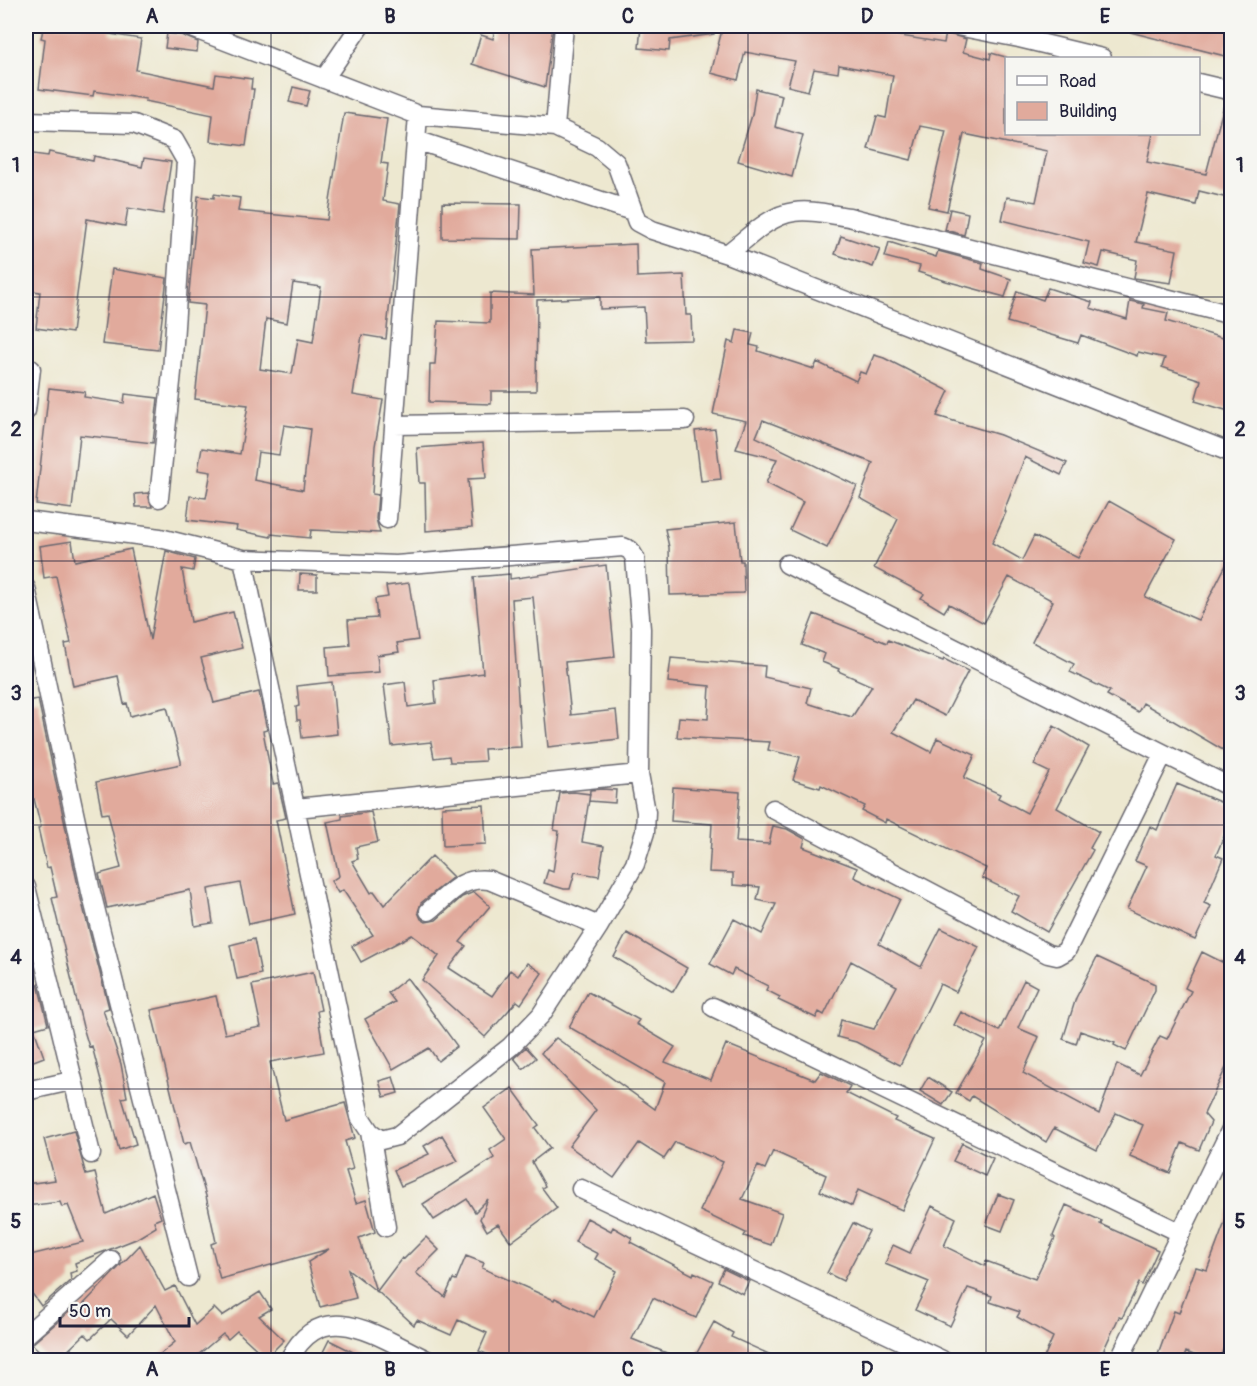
<svg xmlns="http://www.w3.org/2000/svg" width="1257" height="1386" font-family="Pangolin,sans-serif">
<rect width="100%" height="100%" fill="#f6f6f2"/>
<filter id="ink" filterUnits="userSpaceOnUse"><feTurbulence type="fractalNoise" baseFrequency=".0167" numOctaves="2"/><feDisplacementMap in="SourceGraphic" scale="12" xChannelSelector="R" yChannelSelector="G"/><feConvolveMatrix kernelMatrix="1 2 1 2 8 2 1 2 1" color-interpolation-filters="sRGB"/></filter>
<filter id="wash" filterUnits="userSpaceOnUse"><feTurbulence type="fractalNoise" baseFrequency=".008" numOctaves="4" result="noise"/><feDisplacementMap in="SourceGraphic" scale="24" xChannelSelector="R" yChannelSelector="G"/><feGaussianBlur stdDeviation="1.35" result="paint"/><feColorMatrix in="noise" values="0 0 0 0 0 0 0 0 0 0 0 0 0 0 0 0 0 1.4 0 .05"/><feComposite in="paint" operator="in"/></filter>
<g filter="url(#wash)">
<rect width="100%" height="100%" fill="#ede8d0"/>
<g id="blocks">
<path fill="#e1aa9c" fill-rule="evenodd" d="M44 26H111L109 34 141 39 136 70 214 86 216 74 252 79 251 89H254L246 146 210 141 213 115 145 101 146 99 94 91 93 96 39 89 45 39 41 38Z
M495 26H553L545 87 472 64 481 35 493 39Z
M641 26H714V34L670 40 669 51 639 48Z
M723 26H864L883 29 882 33 944 43 946 33 949 34 966 39 963 52 990 59 991 53 1006 57V134H1153L1147 162 1206 174 1225 101 1232 102V199L1199 191 1196 205 1148 194 1136 242 1177 250 1171 283 1134 278 1137 260 1103 252 1099 267 1084 263 1089 242 1002 220 1007 197 1036 202 1047 151 964 134 947 211 928 207 946 131 920 126 911 160 868 149 877 116 886 118 893 75 839 65 838 73 814 69 808 91 788 86 795 61 745 52 738 80 711 73Z
M1126 26H1232V28L1225 56 1126 31Z
M167 33 181 35 198 42 197 52 165 48Z
M293 87 310 91 306 106 289 102Z
M756 89 782 95 775 127 803 135 792 177 738 161 752 115Z
M344 113 387 119 381 163 388 164 383 201 400 204 386 339 362 335 353 395 383 400 375 446 372 494 378 495 376 519 380 533 311 530 310 538 271 534V537L236 530 237 526 187 520 190 496 206 498 211 472 198 470 202 448 240 454 248 405 195 399 205 305 188 303 198 196 214 198V194L240 198 238 211 327 220ZM293 283 321 287 313 342 298 339 292 374 260 369 266 319 287 323ZM284 425 310 429 303 490 254 480 258 452 279 455Z
M49 152 93 161 94 156 142 167 144 158 171 162 163 214 128 208 125 226 87 219 72 333 36 328 40 292 26 290V153L48 156Z
M442 203 521 204 520 239 442 238Z
M950 209 968 213 964 235 945 230Z
M841 236 880 249 873 267 835 254Z
M889 242 936 257 938 251 983 263 982 269 1011 279 1005 297 946 281 918 272 920 266 885 257Z
M636 244 637 277 684 275 686 315H691L692 340 646 341 644 307 600 309V297L537 300 536 391H491V404L429 402 430 364H435L438 321 490 323V293L534 295 532 249Z
M112 269 167 278 158 350 102 344Z
M1048 288 1092 302 1090 308 1127 319 1130 301 1144 304 1143 308 1168 313 1166 321 1232 341V412L1195 401 1201 380 1162 367 1165 358 1138 352 1137 356 1081 335 1078 343 1007 322 1017 291 1043 300Z
M737 330 753 333 750 345 759 347 758 351 814 369 817 362 856 381 860 372 866 374 874 355 884 358 949 391 937 416 1000 435 1067 463 1061 475 1025 457 1004 511 1006 512 992 543 1022 560 1034 536 1078 558 1109 501 1176 539 1145 597 1198 620 1232 553V736L1223 750 1143 703 1138 712 1107 695 1110 691 1070 672 1074 664 1032 642 1053 601 1009 577 984 623 949 604 944 612 921 598 924 594 874 568 898 519 860 498 873 463 763 420 756 437 857 486 827 548 790 530 803 502 766 483 777 459 736 449 746 421 713 414 728 341 734 343Z
M49 388 85 392 84 397 124 403 125 394 158 398 153 443 80 435 72 509 36 504Z
M715 429 721 479 701 481 695 431Z
M483 443 486 478 468 479 472 527 426 531 425 483H419L417 448Z
M148 493 152 507H136L135 494Z
M736 522 740 561H743L744 593 670 595 669 547 665 529Z
M72 541 75 561 131 549 150 640 166 551 195 559 193 571 182 569 191 622 233 612 242 648 201 658 214 703 259 692 267 730 263 731 273 784 278 783 286 818 276 820 295 914 249 924 240 883 208 889 213 923 195 926 190 890 107 908 99 874 121 868 108 813 102 814 96 782 181 764V761L167 707 130 716 127 703 124 704 118 676 73 686 65 644 71 643 56 576 44 578 40 546Z
M606 565 615 657 565 662 571 715 616 710 619 739 548 747 533 597 512 599 521 747 484 749 485 761 467 762H450L449 756 434 758 431 742 392 746 384 685 405 682 408 707 436 703 434 680 483 673 474 577 510 574V579Z
M300 574 317 575V590H299Z
M409 583 418 640 397 643 399 652 377 655 379 672 329 676 327 647 350 645 348 620 377 618 375 599 388 597 386 586Z
M814 614 887 643 888 640 943 661 944 659 968 671 945 716 913 700 893 732 931 752 937 738 975 755 964 778 1000 794 998 798 1027 813 1049 772 1034 765 1054 726 1089 747 1057 808 1099 832 1090 848 1093 850 1047 932 1011 911 1019 896 982 878 986 868 886 819 885 823 862 811 865 806 821 785 820 788 793 780 800 757 768 750 770 742 677 737 679 717 708 719 710 686 668 682 671 658 765 666 764 677 811 688 807 703 852 717 872 686 838 671 839 669 822 662 825 654 802 645Z
M332 682 337 734 302 738 300 720H297L296 707 299 706 297 686Z
M38 699 80 895 109 1008 103 1010 121 1064 127 1097 122 1098 136 1144 119 1150 92 1046 89 1047 83 1027 52 898 57 897 50 867 47 868 38 828 41 827 34 799 30 800 26 782V701Z
M1177 784 1232 807V818L1216 855 1223 858 1204 903 1211 906 1195 940 1127 909 1147 866 1135 861 1150 826 1157 830Z
M673 787 740 792 736 842 769 844 773 826 787 829 805 839 803 847 857 868 854 877 900 899 879 944 921 967 941 928 979 947 956 992 940 984 900 1065 856 1042 837 1037 841 1020 874 1029 897 986 851 961 824 1015 819 1012 816 1018 778 1000 780 997 766 990 768 986 734 969 731 975 710 964 734 919 762 934 776 904 757 900 760 887 733 885V873L709 872 712 824 671 821Z
M602 789 616 790 615 803 589 801 590 790Z
M574 792 590 794 582 842 604 846 599 876 575 872 570 889H564L544 883 548 870 553 872 559 831 554 830 560 793Z
M484 805 486 844 443 846 442 807Z
M371 812 378 842 356 847 358 859 352 861 371 893 374 891 384 905 432 856 453 877 421 903 418 912 421 919 426 922 436 920 462 897 474 892 490 906 460 942 466 946 449 968 492 996 510 970 518 976 527 963 542 973 521 1004 517 1001 485 1037 422 980 439 956 412 935 361 962 352 946 373 935 343 890 338 893 331 881 339 876 327 822 342 819V816Z
M627 933 687 968 673 992 614 957Z
M254 939 261 974 237 979 230 945Z
M1202 952 1232 967V1055L1204 1114 1211 1122 1199 1150 1182 1143 1170 1173 1130 1156 1143 1125 1116 1113 1097 1150 1054 1128 1046 1142 972 1096 969 1101 956 1093 986 1041 954 1025 961 1012 999 1031 1024 980 1037 987 1018 1028 1039 1037 1023 1073 1099 1114 1117 1064 1140 1075 1160 1036 1167 1039 1191 991 1185 988Z
M1097 957 1155 984V990L1126 1051 1114 1045 1115 1043 1080 1031 1076 1044 1063 1039 1076 998Z
M313 972 321 1010 317 1011 324 1052 270 1062 284 1120 345 1103 355 1138 345 1141 353 1169 346 1171 356 1203 366 1200 375 1232 359 1238 376 1291 348 1269 356 1298 320 1307 308 1262 329 1249 220 1279 211 1244 216 1242 206 1196 190 1142 184 1144 151 1010 216 996 225 1034 261 1027 252 985Z
M407 978 457 1046 438 1061 429 1048 393 1069 365 1019 395 1002 388 993Z
M38 984 48 1025 34 1029 44 1057 26 1064V988Z
M588 992 639 1020 636 1024 675 1047 665 1062 711 1080 726 1044 815 1080 821 1072 850 1086 846 1093 896 1118 894 1121 935 1139 902 1210 858 1190 852 1206 820 1191 826 1175 773 1151 765 1169 758 1166 742 1199 782 1213 771 1245 744 1236 746 1233 700 1211 723 1162 675 1142 664 1159 639 1143 614 1178 569 1146 596 1110 541 1053 556 1038 655 1109 665 1082 569 1027Z
M526 1047 536 1058 523 1069 514 1058Z
M393 1077 398 1093 384 1097 379 1081Z
M928 1077 952 1092 943 1105 920 1091Z
M512 1088 539 1125 535 1128 550 1148 532 1162 545 1186 542 1188 557 1208 511 1242 498 1224 487 1231 480 1219 488 1199 475 1212 467 1199 434 1220 423 1204 494 1158 490 1150 506 1139 484 1108Z
M74 1131 86 1175 95 1173 106 1214 153 1193 161 1218 154 1221 156 1227 136 1239 75 1263 77 1271 70 1273 71 1280 41 1306 31 1292 26 1293V1256L83 1242 68 1205 62 1207 60 1202 26 1206V1184L55 1180 44 1139Z
M442 1135 458 1161 401 1186 394 1170 429 1154 424 1146Z
M962 1143 993 1158 985 1176 953 1161Z
M998 1194 1014 1200 1002 1231 986 1225Z
M1066 1205 1102 1221 1100 1224 1158 1250 1142 1285 1139 1283 1122 1318 1119 1317 1099 1360H1043L1053 1337 1017 1317 1020 1312 990 1302 992 1296 968 1288 950 1326 915 1310 929 1282 885 1264 893 1245 910 1253 932 1206 956 1218 944 1246 985 1266 986 1261 1035 1279 1055 1238 1053 1236Z
M1230 1209 1232 1327 1219 1360H1207L1186 1352 1183 1360H1156L1174 1311 1179 1313 1196 1267 1207 1270Z
M587 1218 611 1231 613 1227 632 1238 630 1242 693 1275 694 1272 713 1281 696 1318 653 1298 632 1339 684 1360H501L479 1351 487 1333 458 1320 451 1335 417 1320 414 1325 377 1291 402 1258 404 1259 426 1237 439 1250 416 1273 445 1297 453 1279 456 1280 466 1256 484 1263 482 1268 554 1300 555 1298 594 1317 617 1271 595 1259 598 1254 575 1242Z
M853 1223 869 1231 843 1281 827 1273Z
M140 1245 165 1291 175 1286 195 1325 214 1308 222 1316 260 1292 271 1309 259 1316 284 1340 266 1358 237 1331 228 1339 223 1334 192 1360H153L175 1342 156 1305 128 1335 111 1319 90 1339 85 1334 58 1360H49L32 1344 77 1305 78 1310Z
M724 1269 749 1281 743 1294 718 1281Z
M714 1322 733 1333 731 1337 782 1360H693Z
M329 1340 369 1360H319Z"/>
</g>
</g>
<g filter="url(#ink)">
<use href="#blocks" fill-opacity="0" stroke="#69676f" stroke-width="1.5"/>
<g fill="none" stroke-linecap="round" stroke-linejoin="round">
<g stroke="#69676f" stroke-width="21">
<path id="minor" d="M187 26 418 115 555 127 597 147 616 163 637 222 652 230 727 254 1232 453
M957 26 1019 38
M1020 26 1019 38 1102 58
M324 79 360 26
M1198 83 1232 91
M26 121 134 124 174 140 186 161 172 372 159 498
M555 127 564 26
M416 140 632 211
M727 254C746 240 769 215 794 212 811 209 832 215 849 217L1232 315
M26 368 31 369 26 411
M394 425 685 420
M387 519 418 115
M26 521 160 538 243 559 360 1117 370 1132 381 1140 397 1136 510 1047 541 1015 599 926 635 864 645 832 646 812 639 774 641 629 635 558 630 550 623 547 396 565 243 559
M787 564 1232 788
M26 588 91 892 188 1277
M296 808 639 774
M773 809 1048 954 1057 956 1066 951 1162 756
M26 887 91 1154
M429 911C449 895 461 876 489 880L599 926
M713 1007 1181 1233
M26 1091 71 1081
M370 1132 386 1227
M581 1189 942 1360
M26 1335 111 1260
M289 1360C322 1294 378 1337 427 1360
M1119 1360 1232 1127"/>
</g>
<use href="#minor" stroke="#fff" stroke-width="18"/>
</g>
</g>
<path fill="none" stroke="#22223b" stroke-width="1.5" stroke-opacity="0.55" d="M271 26V1360M509 26V1360M748 26V1360M986 26V1360M26 297H1232M26 561H1232M26 825H1232M26 1089H1232"/>
<rect width="1257" height="1386" fill="none" stroke="#f6f6f2" stroke-width="66"/>
<rect x="1005" y="57" width="195" height="78" fill="#f6f6f2" stroke="#a1a1a9" stroke-width="1.5"/>
<rect x="1017" y="76" width="30" height="9" fill="#ffffff" stroke="#a1a1a9" stroke-width="1.5"/>
<text x="1059" y="87" font-size="18" fill="#22223b">Road</text>
<rect x="1017" y="102" width="30" height="18" fill="#e1aa9c" stroke="#a1a1a9" stroke-width="1.5"/>
<text x="1059" y="117" font-size="18" fill="#22223b">Building</text>
<path d="M60 1317v9h129v-9" fill="none" stroke="#22223b" stroke-width="3"/>
<text x="69" y="1317" font-size="18" fill="#22223b" stroke="#f6f6f2" stroke-width="4.5" paint-order="stroke">50 m</text>
<rect x="33" y="33" width="1191" height="1320" fill="none" stroke="#22223b" stroke-width="2"/>
<g font-size="20" text-anchor="middle" font-weight="bold" fill="#22223b">
<text x="152" y="23">A</text>
<text x="390" y="23">B</text>
<text x="628" y="23">C</text>
<text x="867" y="23">D</text>
<text x="1105" y="23">E</text>
<text x="16" y="172">1</text>
<text x="1240" y="172">1</text>
<text x="16" y="436">2</text>
<text x="1240" y="436">2</text>
<text x="16" y="700">3</text>
<text x="1240" y="700">3</text>
<text x="16" y="964">4</text>
<text x="1240" y="964">4</text>
<text x="16" y="1228">5</text>
<text x="1240" y="1228">5</text>
<text x="152" y="1376">A</text>
<text x="390" y="1376">B</text>
<text x="628" y="1376">C</text>
<text x="867" y="1376">D</text>
<text x="1105" y="1376">E</text>
</g>
</svg>
